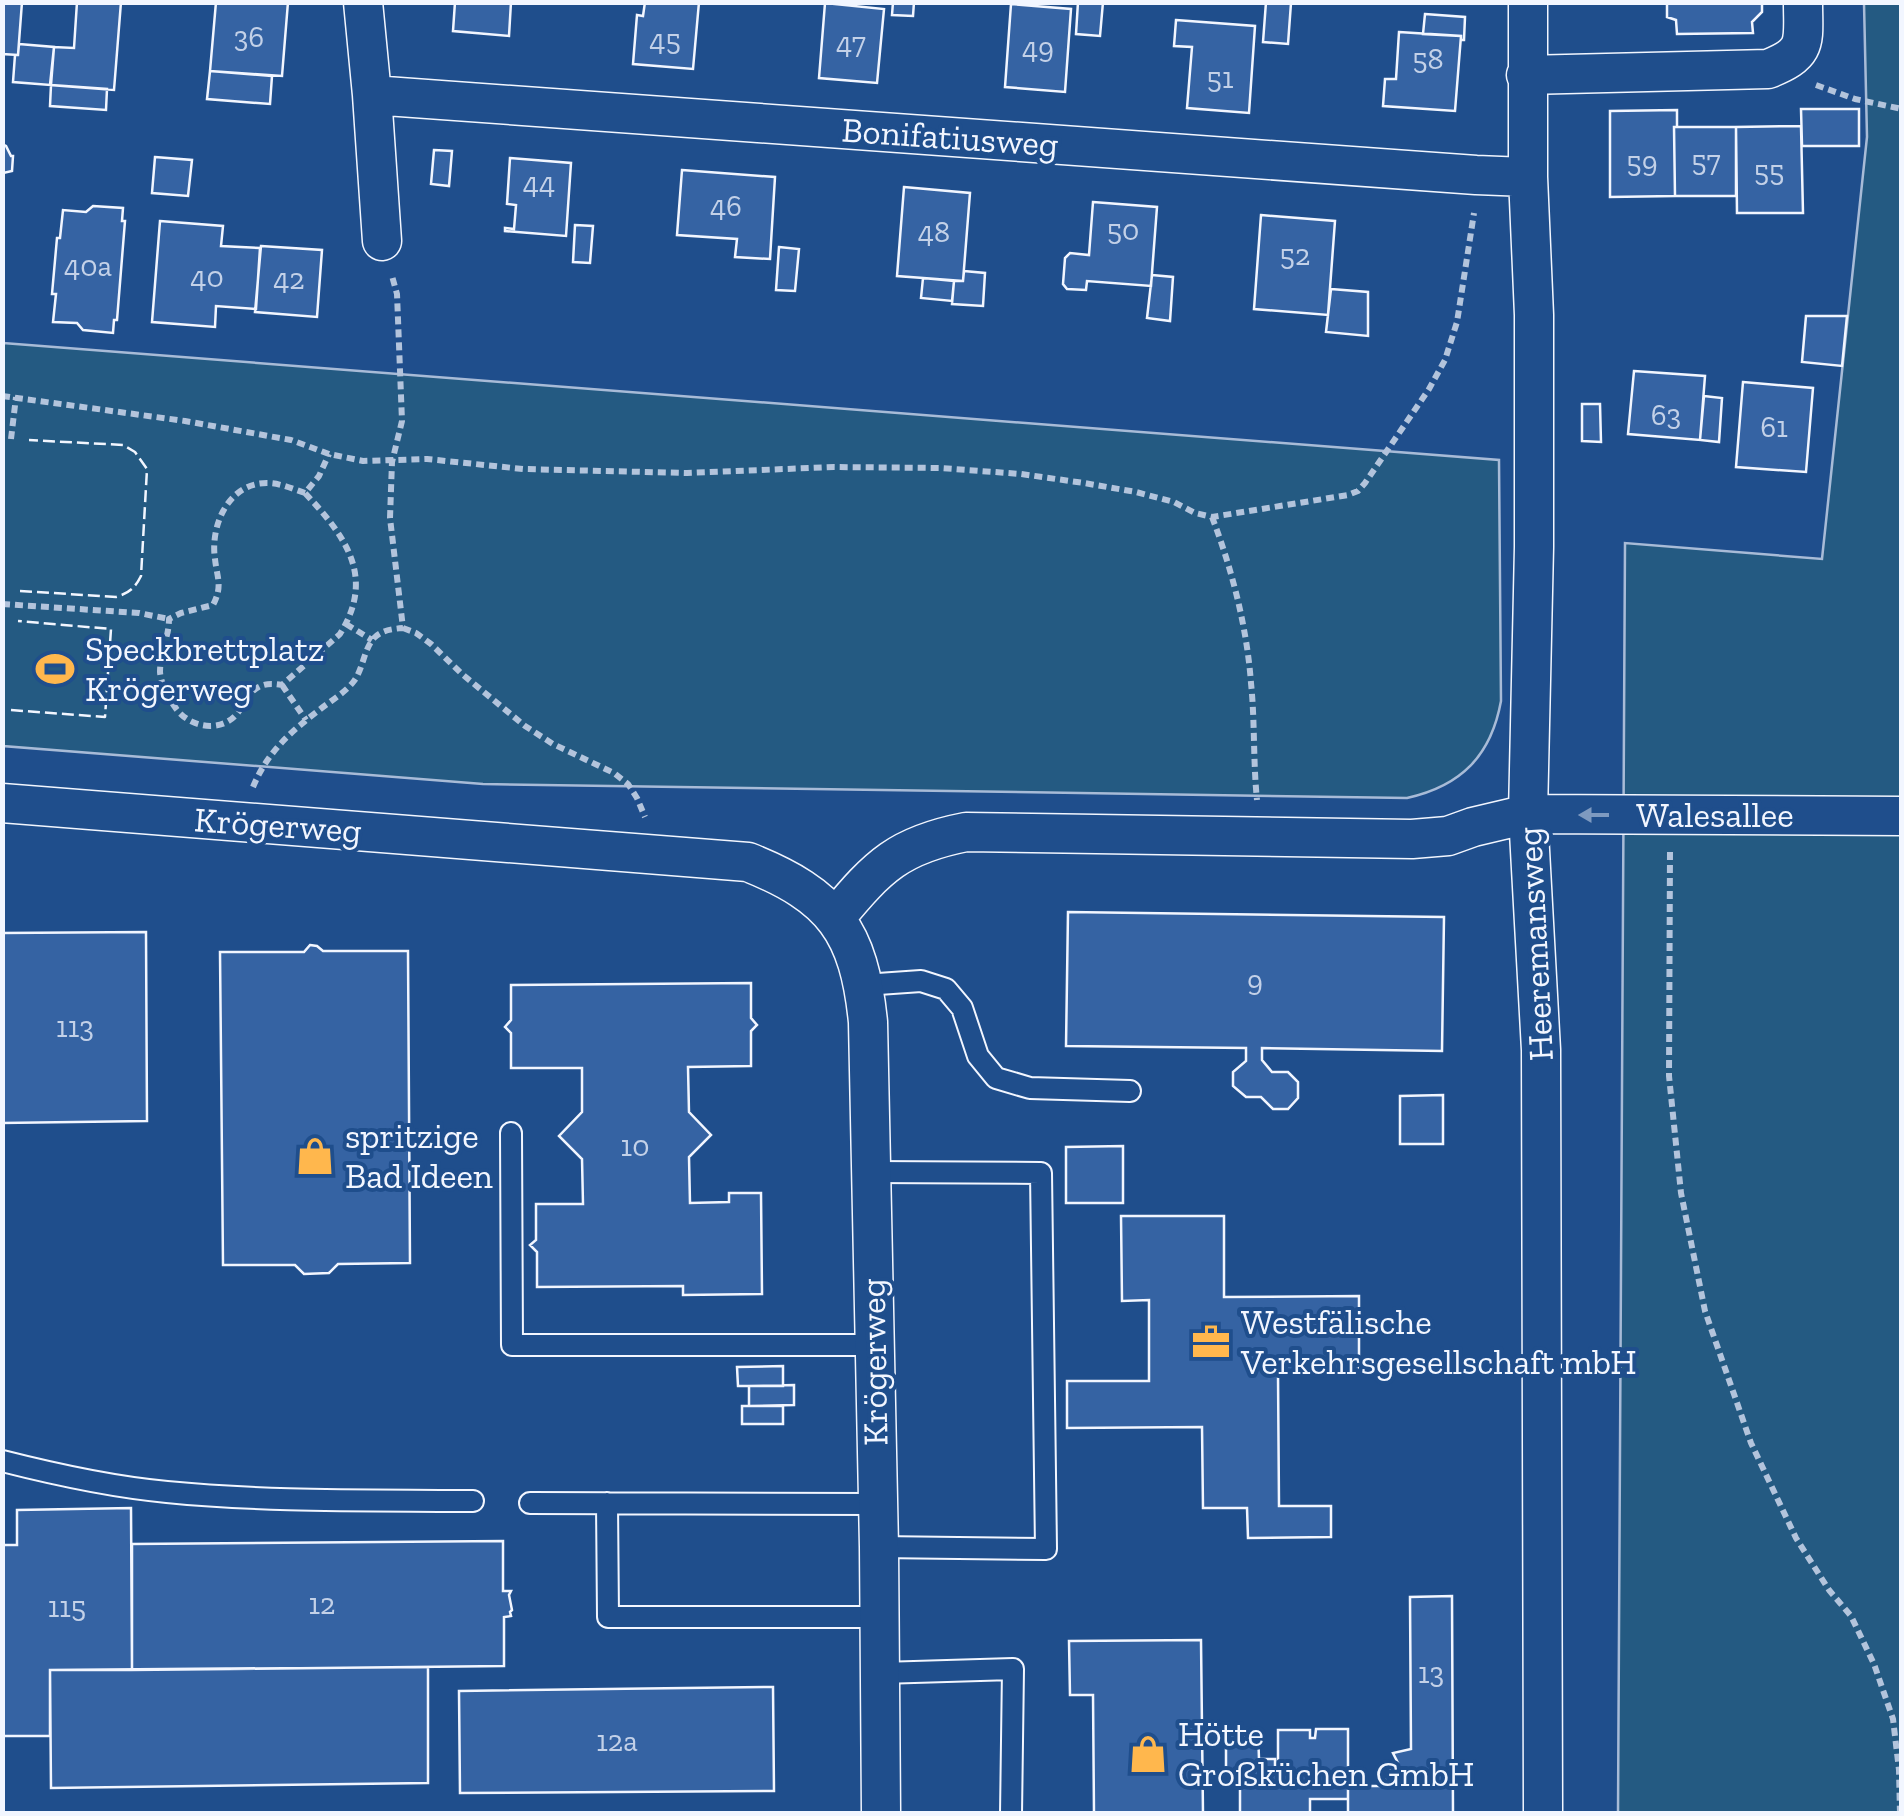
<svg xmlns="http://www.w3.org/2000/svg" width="1904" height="1816" font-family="'Zilla Slab',serif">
<rect width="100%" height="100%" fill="#1f4e8c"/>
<path fill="#245a82" stroke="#a8bbd7" stroke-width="2.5" d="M1864 3H1901V1813L1618 1814 1625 543 1822 559 1867 137Z
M3 343 1499 460 1501 701C1491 756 1461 786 1407 798L483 784 3 746Z"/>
<path fill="#3563a3" stroke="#f2f6ff" stroke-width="2.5" d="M2 2H22L18 55 2 54Z
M77 2H121L114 90 51 85 54 47 74 48Z
M216 2H288L282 76 210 71Z
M455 2H511L509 36 453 31Z
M645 2H699L693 69 633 64 637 15 643 16Z
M893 2H914L913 16 892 15Z
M1078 2H1103L1100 36 1076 34Z
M1266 2 1291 3 1288 44 1263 42Z
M1762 2V12L1752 22 1753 33 1677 34 1676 20 1667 17V3Z
M825 3 884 9 877 83 819 78Z
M1011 4 1071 9 1065 92 1005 87Z
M1425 14 1465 17 1464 40H1461V36L1423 34Z
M1176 20 1255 26 1249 113 1187 108 1192 47 1174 46Z
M1399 32 1461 36 1455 111 1383 106 1385 79H1396Z
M19 44 54 47 50 85 13 82 15 55H18Z
M210 71 272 76 270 104 207 99Z
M51 85 107 89 106 110 50 106Z
M1801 109H1859V146H1802Z
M1677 110V127H1674L1675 196 1610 197V111Z
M1801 126 1803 213H1737L1736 127Z
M1674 127H1736V196H1675Z
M2 144 6 146 11 156H13L12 171 3 173 2 186Z
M434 150 452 151 449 186 431 184Z
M155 157 192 160 188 196 152 193Z
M510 158 571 163 566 236 505 231V228L514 229 516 205 507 204Z
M682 170 775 177 770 259 735 257 737 239 677 235Z
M904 187 970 193 963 281 897 276Z
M1093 202 1157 207 1151 286 1087 281 1086 290 1067 289 1063 284 1065 258 1070 253 1089 255Z
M93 206 123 208 122 221H125L117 320H114L113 333 83 330 77 323 53 322 56 294H52L57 238H60L63 210 86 212Z
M1261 215 1335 221 1328 315 1254 309Z
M160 221 223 226 221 246 260 248 256 309 216 306 215 327 152 322Z
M575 225 593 226 590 263 573 262Z
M261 246 322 250 317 317 255 312Z
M779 247 799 249 795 291 776 290Z
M964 271 985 273 983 306 952 304 954 281H963Z
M1152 275 1173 277 1170 321 1147 318Z
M923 278 954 281 952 301 921 298Z
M1331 289 1368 292V336L1326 332Z
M1806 316H1847L1842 366 1802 362Z
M1634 371 1705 376 1700 440 1628 434Z
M1743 382 1813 388 1806 472 1736 467Z
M1704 396 1722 398 1719 442 1700 440Z
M1582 404H1600L1601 442 1582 441Z
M1068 912 1444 917 1442 1051 1262 1048V1060L1272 1072H1288L1298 1082V1098L1288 1109H1273L1261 1097H1246L1233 1086V1072L1246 1061V1048L1066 1046Z
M146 932 147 1121 2 1123V933Z
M310 945 317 946 323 951H408L410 1263 338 1264 329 1273 304 1274 295 1265H223L220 952H304Z
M751 983V1018L757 1025 751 1031V1066L688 1067 689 1112 711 1135 689 1157 690 1203 729 1202V1193H761L762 1294 683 1295V1286L537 1287V1252L530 1245 536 1240V1204H583L582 1159 559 1136 582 1112V1068H511V1033L505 1027 511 1020V985Z
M1443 1095V1144H1400V1096Z
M1123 1146V1203H1066V1147Z
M1121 1216H1224V1297L1359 1296V1372L1278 1373 1279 1506H1331V1537L1248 1538 1247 1508H1203L1202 1427 1067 1428V1381H1149V1300L1122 1301Z
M783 1366V1386H738L737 1367Z
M794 1385V1405L749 1406V1386Z
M742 1406H783V1424H742Z
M131 1508 132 1670H50V1736H2V1545H17V1510Z
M503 1541V1591H511L509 1595 512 1610 510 1612 511 1616 504 1617V1666L132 1670V1544Z
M1452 1596 1453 1814H1348V1786H1385L1389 1772 1398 1763 1393 1753 1411 1749 1410 1597Z
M1201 1640 1203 1814H1094L1093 1695H1070L1069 1641Z
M428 1667V1783L51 1788 50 1670Z
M771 1687H773L774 1791 460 1793 459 1691Z
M1316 1729H1348V1799H1310V1814H1240V1770H1226V1731L1258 1730 1259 1759H1275V1768H1278V1730H1310V1738H1315Z"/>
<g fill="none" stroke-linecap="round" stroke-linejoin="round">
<g stroke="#f2f6ff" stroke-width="24">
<path id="service" d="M864 985 921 981 946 989 962 1008 978 1056 996 1078 1030 1088 1130 1091
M511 1133 512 1345H873
M870 1172 1041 1173 1046 1549 879 1547
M2 1461C57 1475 111 1487 167 1492 268 1502 371 1500 473 1501
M530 1503 878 1504
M607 1503 608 1617H880
M881 1673 1013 1669 1011 1814"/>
</g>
<g stroke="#f2f6ff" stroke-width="41">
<path id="minor" d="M363 2 372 95 1476 175 1528 177
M1528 2V177L1534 315V547L1528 814 1541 1050 1543 1814
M1526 75 1768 69C1809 53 1803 42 1803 2
M372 95 382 241
M2 803 748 862C833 896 859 931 868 1022L879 1547 881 1814
M836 917C878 866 899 845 966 832L1412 839 1448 836 1473 827 1528 814 1902 816"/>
</g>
<path stroke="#b3c4dc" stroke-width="6" stroke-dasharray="8 5" stroke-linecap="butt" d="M1816 85 1855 99 1902 109
M2 396 185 421 291 440 329 454 363 461 427 459 523 469 687 473 834 467 940 468 1021 474 1084 483 1136 492 1174 502 1195 513 1212 517 1348 495 1358 491 1365 483 1429 389 1445 360 1457 322 1474 213
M11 439 16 397
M305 493C293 489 280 483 267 483 228 483 210 526 215 559 217 578 223 586 213 605L181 613 169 619C169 637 160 654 160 672 161 684 168 697 175 707 188 727 218 733 235 716 242 709 246 698 253 691 262 683 271 683 282 685L340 634C376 576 345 536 305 493L319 476 329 454
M1212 517C1232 569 1247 628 1251 683 1255 722 1253 761 1257 800
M2 604 139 613 169 619
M346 624 372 640
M403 628 416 633 431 644 462 674 525 726 553 744 614 773 628 784 637 798 645 817
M282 685 306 720
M253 787C267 753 289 733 318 711 330 701 345 693 354 681 363 669 364 649 374 638 382 630 392 629 403 628L390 518 392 462 402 421 397 294 392 276
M1670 852 1669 1076 1681 1193 1705 1311 1751 1443 1796 1538 1829 1590 1851 1616 1874 1664 1893 1719 1899 1770 1900 1814"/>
<use href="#service" stroke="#1f4e8c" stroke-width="20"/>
<use href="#minor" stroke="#1f4e8c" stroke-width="38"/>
<path stroke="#f2f6ff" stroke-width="2.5" stroke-dasharray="12 5" stroke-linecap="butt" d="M20 591 116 597C129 593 135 588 141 576L147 469 135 452 123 445 29 440
M11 710 105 717 111 629 18 621"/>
</g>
<defs><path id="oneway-solid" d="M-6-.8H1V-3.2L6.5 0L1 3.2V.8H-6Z" transform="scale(2.5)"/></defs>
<use fill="#7e9ac0" href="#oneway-solid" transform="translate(1594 815) rotate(-180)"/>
<defs>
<g id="stadium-bare" transform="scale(3)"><path d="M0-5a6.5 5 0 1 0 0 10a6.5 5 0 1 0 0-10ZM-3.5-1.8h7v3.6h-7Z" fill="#ffb74d" stroke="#1f4e8c" stroke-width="2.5" paint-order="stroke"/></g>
<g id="shop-bare" transform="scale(3)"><path d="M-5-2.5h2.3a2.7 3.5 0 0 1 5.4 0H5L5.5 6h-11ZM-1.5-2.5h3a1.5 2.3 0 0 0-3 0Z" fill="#ffb74d" stroke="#1f4e8c" stroke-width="2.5" paint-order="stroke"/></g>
<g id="office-bare" transform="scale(3)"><path d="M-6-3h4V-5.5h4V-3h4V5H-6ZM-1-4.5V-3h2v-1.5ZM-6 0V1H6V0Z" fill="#ffb74d" stroke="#1f4e8c" stroke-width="2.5" paint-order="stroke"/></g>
</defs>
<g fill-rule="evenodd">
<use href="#stadium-bare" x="55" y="669"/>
<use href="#shop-bare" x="315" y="1156"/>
<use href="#office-bare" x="1211" y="1342"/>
<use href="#shop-bare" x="1148" y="1754"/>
</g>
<g text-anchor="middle" stroke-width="8" stroke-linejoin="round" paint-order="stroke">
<g font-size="30" fill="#c3d1e8">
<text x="249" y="47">36</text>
<text x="665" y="50">45</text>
<text x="851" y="53">47</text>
<text x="1038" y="58">49</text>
<text x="1428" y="69">58</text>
<text x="1220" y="88">51</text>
<text x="1706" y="171">57</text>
<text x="1642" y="172">59</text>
<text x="1769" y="181">55</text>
<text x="539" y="193">44</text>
<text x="726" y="216">46</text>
<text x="1123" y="240">50</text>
<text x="934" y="242">48</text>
<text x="1295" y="265">52</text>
<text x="88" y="276">40a</text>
<text x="207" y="287">40</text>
<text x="289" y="289">42</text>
<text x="1666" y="425">63</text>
<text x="1774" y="437">61</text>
<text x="1255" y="991">9</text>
<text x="75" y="1037">113</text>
<text x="635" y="1156">10</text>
<text x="322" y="1614">12</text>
<text x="67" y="1617">115</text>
<text x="1431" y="1683">13</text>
<text x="617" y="1751">12a</text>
</g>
<g font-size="35" fill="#f2f6ff" stroke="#1f4e8c">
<text transform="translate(950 137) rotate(4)" y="12">Bonifatiusweg</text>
<text x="1715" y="827">Walesallee</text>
<text transform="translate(278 825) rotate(4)" y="12">Krögerweg</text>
<text transform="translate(1535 944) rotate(-93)" y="12">Heeremansweg</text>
<text transform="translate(874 1362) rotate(-91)" y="12">Krögerweg</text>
</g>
<g font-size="35" fill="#f2f6ff" stroke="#1f4e8c" text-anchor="start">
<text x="85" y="661">Speckbrettplatz<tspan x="85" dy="40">Krögerweg</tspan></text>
<text x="345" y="1148">spritzige<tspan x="345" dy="40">Bad Ideen</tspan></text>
<text x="1241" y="1334">Westfälische<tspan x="1241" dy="40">Verkehrsgesellschaft mbH</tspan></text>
<text x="1178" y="1746">Hötte<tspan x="1178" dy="40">Großküchen GmbH</tspan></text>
</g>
</g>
<rect width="1904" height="1816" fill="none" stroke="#f2f6ff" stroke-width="10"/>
</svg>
